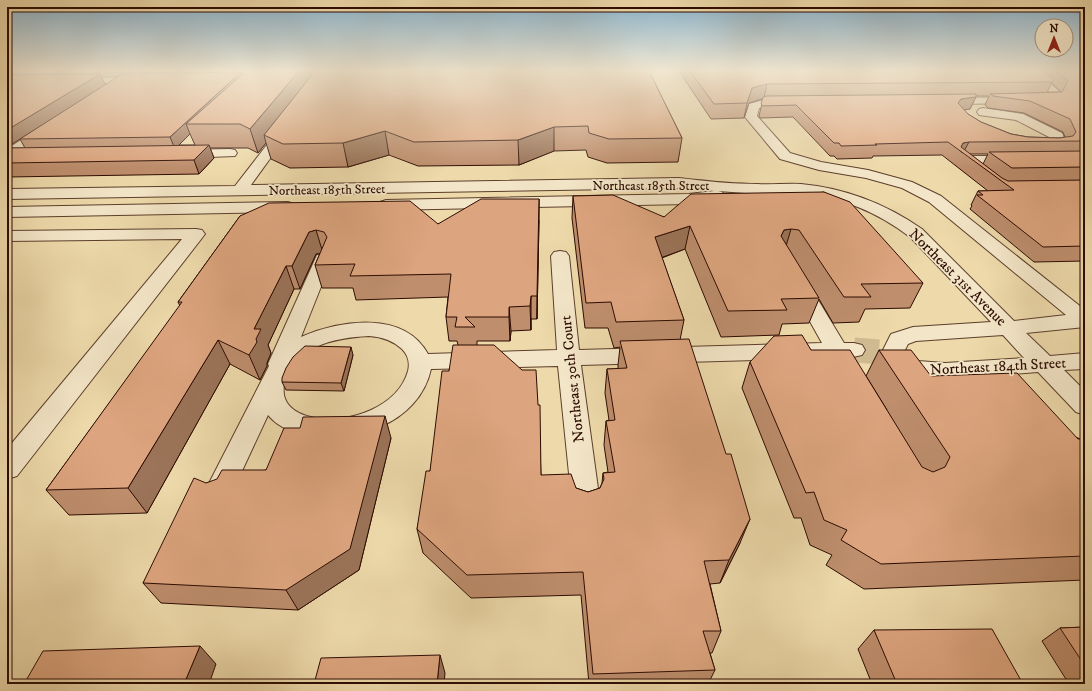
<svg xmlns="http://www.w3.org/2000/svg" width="1092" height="691" font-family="'IM FELL DW Pica',serif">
<rect width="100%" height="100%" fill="#edd9aa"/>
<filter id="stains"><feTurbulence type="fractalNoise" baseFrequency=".005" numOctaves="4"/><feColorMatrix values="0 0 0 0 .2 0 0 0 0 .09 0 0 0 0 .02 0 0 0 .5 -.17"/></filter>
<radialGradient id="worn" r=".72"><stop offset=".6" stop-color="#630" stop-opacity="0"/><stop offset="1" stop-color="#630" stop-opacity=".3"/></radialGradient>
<path fill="#9ab9b0" stroke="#6e736a" d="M7 71H553L7 78Z"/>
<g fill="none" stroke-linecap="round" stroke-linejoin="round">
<path stroke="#636258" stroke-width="1" d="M7 74 220 71"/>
<path stroke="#d0ba91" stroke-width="25" stroke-dasharray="25 12" stroke-linecap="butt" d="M854 350 881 352"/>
<g stroke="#5c3e2b" stroke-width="2">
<path id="minor" d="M1037 71H1085V74L1046 75 1044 78 1060 92 1056 102 1052 103 945 104 941 103 939 101 941 99 945 98 1047 97 1048 93 1033 79Z
M142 77 146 78 147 80 146 82 73 84 68 81 73 78Z
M791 99 795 100 797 102 795 104 759 108 757 116 790 153 821 162 868 170 912 182 941 196 1085 310V327L1026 333 1050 356 1085 353V369L1064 370 1085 391V415L1076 412 1038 372 945 379 912 376 904 374 892 363 889 358 885 357 882 352 891 334 913 327 991 322 910 237C877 212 842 197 801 194 787 192 772 194 758 194 745 193 732 192 718 191L722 192 724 195 722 198 689 204 386 210 380 208 378 205 380 202 386 200 689 194 714 191 679 188 7 199V189L235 186 283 124H291L293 127 251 185 679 178C705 181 732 184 758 184 772 185 787 183 801 184 845 188 886 204 922 229L1014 321 1066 315 929 202 902 188 866 178 819 170 780 159 745 117 749 104 764 100ZM1003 335 1024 358 945 363 918 361 904 352 908 344 916 341Z
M983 108 1023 114 1062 133 1067 144 1065 147 1036 149 1031 148 1029 145 1031 142 1052 140 1051 138 1016 120 979 115 977 112 979 109Z
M48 124 52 125 54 128 52 131 12 158 7 159V149L44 125Z
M230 149 235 150 237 153 235 156 182 158 177 157 175 154 177 151 182 150Z
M963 156H1016L1021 157 1023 160 1021 163 1016 164H978L982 169 980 172C971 174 961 168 956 160L958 157Z
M288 202 294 204 296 207 294 210 288 212 7 217V207Z
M196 229 202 230 205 234 202 238 17 476 7 479V449L182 239 7 241V231Z
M560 251 566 252 569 256 579 350 822 343 789 284 792 280 799 278 806 280 844 343H854L862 345 865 350 862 355 853 357 854 360 851 365 843 368 835 365 830 358 581 365 600 503 596 512 586 515 576 512 572 503 558 366 431 369C419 424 352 446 302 434 289 431 277 426 268 415L229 499 219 503 209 499 205 491 269 366 268 364 317 255 323 254 329 255 332 259 301 337C340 320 404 310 428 354L557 350 551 256 554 252ZM369 336C382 337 392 340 402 349 408 355 410 363 408 371 398 407 349 424 315 418 265 409 282 365 316 347 333 339 351 337 369 336Z"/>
</g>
<use href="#minor" fill="#f3e6c8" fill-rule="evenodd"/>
</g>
<path fill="#be8e6d" stroke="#2c0b01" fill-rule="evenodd" d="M246 71H649L682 138 678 162 607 163 588 157 586 150 554 151 519 165 418 166 389 155 348 167 290 168 271 159 266 143 258 153 248 148H210L214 158 199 174 7 177V148H25L20 139 7 147V75L100 74 105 85 241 72 242 75ZM190 134 195 145H179Z
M681 71H1044L1050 76 1052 71H1085V261L1034 262 970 209 972 206 971 205 978 191H988L942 155 873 156 872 158 837 159 834 156H830L793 117 760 118 759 116 763 99 749 103 744 118 711 119 681 74ZM1052 83 1061 92H1047ZM976 96H989L985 105 988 108 1024 113 1063 132 1065 137 1059 138 1028 137 1011 134 981 122 968 114 964 110 970 109ZM970 154H988L983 164Z
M824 192 923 283 910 308 865 309 859 322 833 323 819 299 809 323 782 324 779 335 721 337 685 249 662 258 684 320 680 340 740 543 720 583 710 584 721 631 712 653H710L715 670 708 684H589L581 595 471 598 423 553 417 529 430 471 449 371 458 345 457 341H449L446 317 448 297 356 300 353 288H322L315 265 320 253 316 254 300 289H294L268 345 271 353 267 363V366L260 380 230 364 147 513 69 515 46 490 180 306 178 302 240 216 438 224 539 220 537 319H531V330L511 331 510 341H477V345L538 405 541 475 576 488 588 492 600 488 602 483 603 473 608 472 604 445 606 421 609 420 605 393 607 369H618V365L620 347 614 348 608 328H585L572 218 573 196 664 217Z
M811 350 887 410 866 376 879 350 931 376 1085 441V580L864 589 826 565 832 555 810 545 801 518H794L742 388 750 362Z
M353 355 344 391 286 390 282 382Z
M391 438 359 570 298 610 161 603 143 583 206 483 266 470Z
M1085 627V684H1069L1042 641 1060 628Z
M874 630 1023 684H872L858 649Z"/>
<path fill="#9b7459" stroke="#2c0b01" d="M299 71H309L314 92 264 135 266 143 258 153 250 129Z
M241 72 244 83 186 124 190 134 175 149 170 137Z
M100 74 106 86 7 147V130Z
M767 84 764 98 749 103 744 118 747 103 752 88Z
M976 97 970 109 956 111 958 103 961 99Z
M554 127V151L519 165 518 140Z
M385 131 389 155 348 167 343 143Z
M969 142 963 153 959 150 963 143Z
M209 145 214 158 199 174 194 160Z
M539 199V220L537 319V296Z
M690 226 685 249 652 261 655 237Z
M791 229 784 253 781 236 784 230Z
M316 230 323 253 316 254 300 289 292 266 309 232Z
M286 266 294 289 268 345 271 353 267 363V366L260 380 249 355 254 329Z
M531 296V330L530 306Z
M509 307 511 331 510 341 509 317Z
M218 340 230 364 147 513 128 488Z
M351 347 353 355 344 391 341 383Z
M385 416 391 438 359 570 298 610 286 590Z
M750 519 740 543 720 583 729 560Z
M200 646 216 664 209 684H184Z
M440 655 445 673 444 684H437Z"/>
<path fill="#dda57f" stroke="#2c0b01" d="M246 71H304H299L250 129 240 124H186Z
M309 71H649L682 138 609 139 589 133 588 126 554 127 518 140 414 142 385 131 343 143 283 144 264 135 312 75Z
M690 71H1044L1054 80 1053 82 767 84 752 88 747 103 714 104Z
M1056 71H1085V141L969 142 963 143 961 147 1002 178 1008 181 1085 180V246L1043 247 977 195H983L978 191 1014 190 948 142 875 144 877 145 841 146 839 143H834L796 105 763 106 761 104 763 97 767 96 976 94V97L961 99 958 103 968 114 981 122 1011 134 1028 137 1059 138 1073 136 1076 132 1070 119 1030 101 993 96 990 94 1062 92 1068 81Z
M241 72 170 137 20 139 122 74Z
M100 74 7 130V75Z
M209 145 194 160 7 163V148Z
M1085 151V167L1012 168 989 152Z
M824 192 850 202 923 283 861 284 871 297H844L799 230 791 229 784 230 781 236 819 298 781 299 787 310 728 311 690 226 655 237 684 320 616 322 611 302 586 303 573 196 613 195 664 217 691 194Z
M481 199H539L537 296H531L530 306 509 307V317H465L475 327H455L457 317H446L451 274 350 276 355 264 315 265 327 237 324 232 316 230 309 232 292 266H286L254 329H261L256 339 257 342 249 355 218 340 128 488 46 490 182 302H178L240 216 269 203 410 201 438 224Z
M802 335 811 350H850L922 467 933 472 945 467 950 457 879 350H911L931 376 1017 373 1078 439H1083L1085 441V556L881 564 841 540 847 530 824 520 814 492 806 493 750 362 774 336Z
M689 339 726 454H731L750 519 729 560 704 561 721 631H703L715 670 593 674 583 572 467 575 417 529 426 471H430L442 371H449L453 345H494L522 370H536L538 405H540L541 475 571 474 576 488 588 492 600 488 604 479 603 473 615 472 606 421 615 420 607 369 627 368 620 341Z
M305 346 351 347 341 383 282 382V378L286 368 293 357Z
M385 416 350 549 286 590 143 583 194 478 206 483 217 479 222 470H266L284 428H300L303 417Z
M1085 627V666L1060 628Z
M992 629 1023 684H897L874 630Z
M200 646 184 684H24L43 651Z
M440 655 437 684H314L321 658Z"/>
<linearGradient id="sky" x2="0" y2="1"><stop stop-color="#89b6d2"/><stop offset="0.42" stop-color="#f7eed9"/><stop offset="1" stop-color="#f7eed9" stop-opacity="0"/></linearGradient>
<rect width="1092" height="168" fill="url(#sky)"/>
<g text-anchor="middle" stroke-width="3.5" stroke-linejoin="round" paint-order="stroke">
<g font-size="13" fill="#2c0b01" stroke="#f3e6c8">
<text x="651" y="190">Northeast 185th Street</text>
<text transform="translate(327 189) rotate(-1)" y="5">Northeast 185th Street</text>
</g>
<g font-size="15" fill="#2c0b01" stroke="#f3e6c8">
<text transform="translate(958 277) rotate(45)" y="5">Northeast 31st Avenue</text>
<text transform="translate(998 366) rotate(-3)" y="5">Northeast 184th Street</text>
<text transform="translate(572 379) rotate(-96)" y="5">Northeast 30th Court</text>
</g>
</g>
<rect width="1092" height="691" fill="none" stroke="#edd9aa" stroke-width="24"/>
<rect x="8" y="8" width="1076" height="675" fill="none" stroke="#2c0b01" stroke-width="2"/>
<rect x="12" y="12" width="1068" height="667" fill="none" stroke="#2c0b01"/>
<g transform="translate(1054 38)"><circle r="19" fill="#f3e6c8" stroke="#a38e78"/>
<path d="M0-3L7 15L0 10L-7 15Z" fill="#8f2418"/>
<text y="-6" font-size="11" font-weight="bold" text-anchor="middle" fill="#2c0b01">N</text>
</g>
<rect width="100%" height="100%" filter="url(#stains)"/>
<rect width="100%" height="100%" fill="url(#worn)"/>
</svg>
